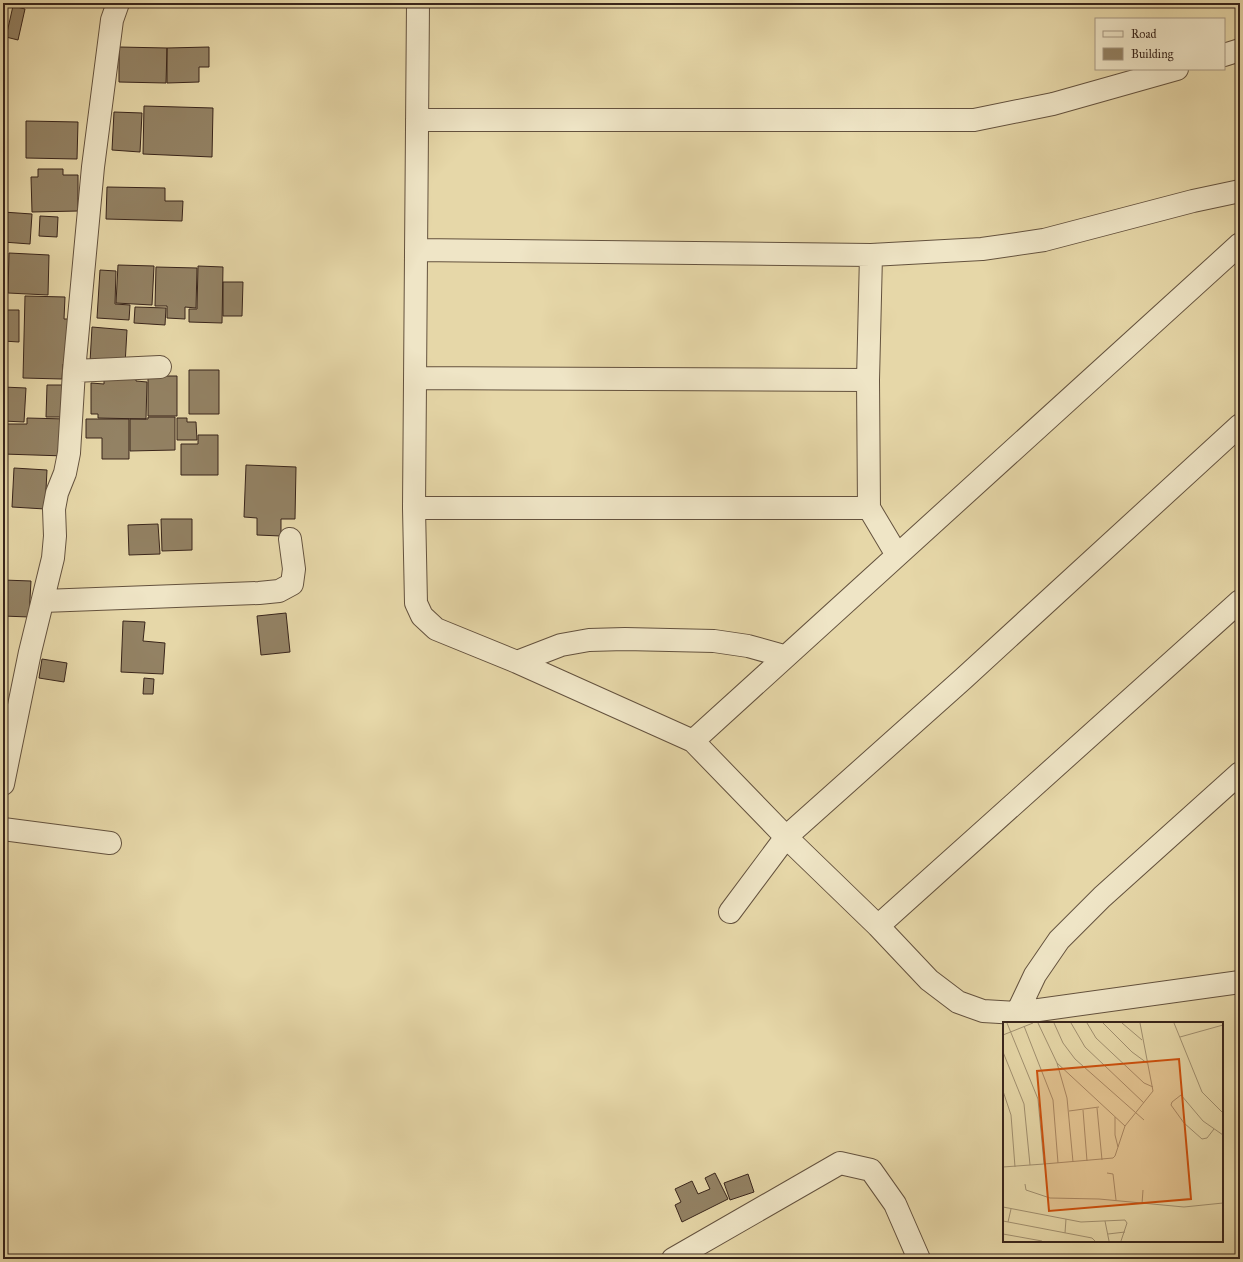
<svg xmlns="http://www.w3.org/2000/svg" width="1243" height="1262" font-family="'IM FELL Great Primer',serif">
<rect width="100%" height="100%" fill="#e6d7a8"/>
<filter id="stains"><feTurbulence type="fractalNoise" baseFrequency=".005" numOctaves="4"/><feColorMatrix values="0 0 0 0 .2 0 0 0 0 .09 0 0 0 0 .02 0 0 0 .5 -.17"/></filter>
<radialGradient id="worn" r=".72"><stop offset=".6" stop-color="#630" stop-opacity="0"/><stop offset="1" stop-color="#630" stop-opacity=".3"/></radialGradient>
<path fill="#938264" stroke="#39251b" d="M13 6 25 9 18 40 6 37Z
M119 47 167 48 166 83 119 82Z
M209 47V67H199V82L167 83V48Z
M144 106 213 108 212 157 143 154Z
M114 112 142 113 140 152 112 150Z
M26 121 78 122 77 159 26 158Z
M38 169H63V175H78V211L32 212 31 177H38Z
M107 187 165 188V201H183L182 221 106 219Z
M3 212 32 214 30 244 3 242Z
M40 216 58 217 57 237 39 236Z
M9 253 49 255 48 295 8 293Z
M118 265 154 266 152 305 116 303Z
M198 266 223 267 222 323 189 322V309H197Z
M156 267 197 268 196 308 185 307V319L167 318V306H155Z
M100 270 116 271 115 304 130 305 129 320 97 318Z
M223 282H243L242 316H223Z
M25 296 65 297 64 319H70L69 364H63L62 379 23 378Z
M135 307 166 308 165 325 134 323Z
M3 310H19V342L3 341Z
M92 327 127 330 125 365 90 362Z
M189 370H219V414H189Z
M148 376H177V416H148Z
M104 377H136V381L147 382 146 419 98 418V414H91V383L104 384Z
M47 385H69V417H46Z
M3 387 26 388 24 422 3 421Z
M148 417H175V450L130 451V419H148Z
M27 418 66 419 65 456 3 454V424H27Z
M177 418H187V422H196L197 440H177Z
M86 419H129V459H102V438H86Z
M198 435H218V475H181V444H198Z
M246 465 296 467 295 519H281V536L257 535V518L244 517Z
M14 468 47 470 45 509 12 507Z
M161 519H192V550L162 551Z
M158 524 160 554 129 555 128 525Z
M3 580 31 581 29 617 3 616Z
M286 613 290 652 261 655 257 616Z
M123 621 145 622 143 641 165 643 163 674 121 672Z
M42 659 67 663 64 682 39 678Z
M144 678 154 679 153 694H143Z
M715 1173 728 1199 682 1222 675 1205 681 1202 675 1189 692 1181 698 1194 710 1189 705 1178Z
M748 1174 754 1192 730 1200 724 1183Z"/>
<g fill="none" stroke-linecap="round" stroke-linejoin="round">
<g stroke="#64523e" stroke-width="24">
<path id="street" d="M418 3 414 508 416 603 422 616 436 629 517 662 693 741 786 837 878 926 929 980 958 1002 983 1011 1017 1013 1240 982
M1224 55 1240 50
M417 120H974L1053 104 1177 69
M416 250 871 255 982 249 1044 240 1193 201 1240 191
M871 255 868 380 869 508 897 555
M74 371 160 367
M416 378 868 380
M414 508H869
M43 601 259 593 279 591 292 584 294 569 290 539
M517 662 561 645 589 640 625 639 714 641 748 646 784 656
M693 741 1240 244
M3 784 30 652 53 558 55 536 54 509 57 493 65 473 69 453 74 371 93 167 112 20 118 3
M3 829 110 843
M730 912 786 837 963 679 1240 425
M878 926 1240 601
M1017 1013 1035 975 1059 940 1102 897 1240 773
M673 1259 840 1163 871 1170 895 1204 919 1259"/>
</g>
<use href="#street" stroke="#efe5c6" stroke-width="22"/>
</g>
<g transform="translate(1003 1022)">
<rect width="220" height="220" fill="#e6d7a8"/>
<path fill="none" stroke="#a19070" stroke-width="1" d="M4 1 35 77 41 142 110 136 112 134 122 104 150 69 137 1M35 1 54 41 122 104M51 1 60 21 72 37 141 98M68 1 82 25 141 81M84 1 93 16 141 61 150 65M100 1 129 30 144 41M119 1 139 18M171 1 199 70 220 91M21 4 50 78 55 141M0 13 30 1M177 15 220 3M0 30 21 82 27 143M54 41 64 76 70 140M0 69 8 93 12 145M94 86 99 138M80 88 84 139M66 89 96 85M112 95V113L115 125M211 107 204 116 199 117 181 101 168 83 169 80 178 73 200 99 220 113M0 145 41 142M104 151 110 152 113 178M22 162 23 168 47 176 96 177 181 185 220 181M139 182 140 168M0 185 78 200 122 198 124 201 118 219M0 199 89 216 92 219M102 199 106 219M5 200 8 187M62 211 63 197M0 212 39 219M105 212 122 210"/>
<path fill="#ce510e" fill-opacity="0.15" stroke="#ce510e" stroke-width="2" d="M176 37 188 177 46 189 34 49Z"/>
<rect width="220" height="220" fill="none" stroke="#39251b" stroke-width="2"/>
</g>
<rect width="1243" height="1262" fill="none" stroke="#e6d7a8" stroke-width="16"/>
<rect x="4" y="4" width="1235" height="1254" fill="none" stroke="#39251b" stroke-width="2"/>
<rect x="8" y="8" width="1227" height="1246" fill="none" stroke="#39251b"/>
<rect x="1095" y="18" width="130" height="52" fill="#efe5c6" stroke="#a69882"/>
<rect x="1103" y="31" width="20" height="6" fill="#efe5c6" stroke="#a69882"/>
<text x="1131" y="38" font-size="12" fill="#39251b">Road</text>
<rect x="1103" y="48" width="20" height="12" fill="#938264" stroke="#a69882"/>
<text x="1131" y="58" font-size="12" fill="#39251b">Building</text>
<rect width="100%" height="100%" filter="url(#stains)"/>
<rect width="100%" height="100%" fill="url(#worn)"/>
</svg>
